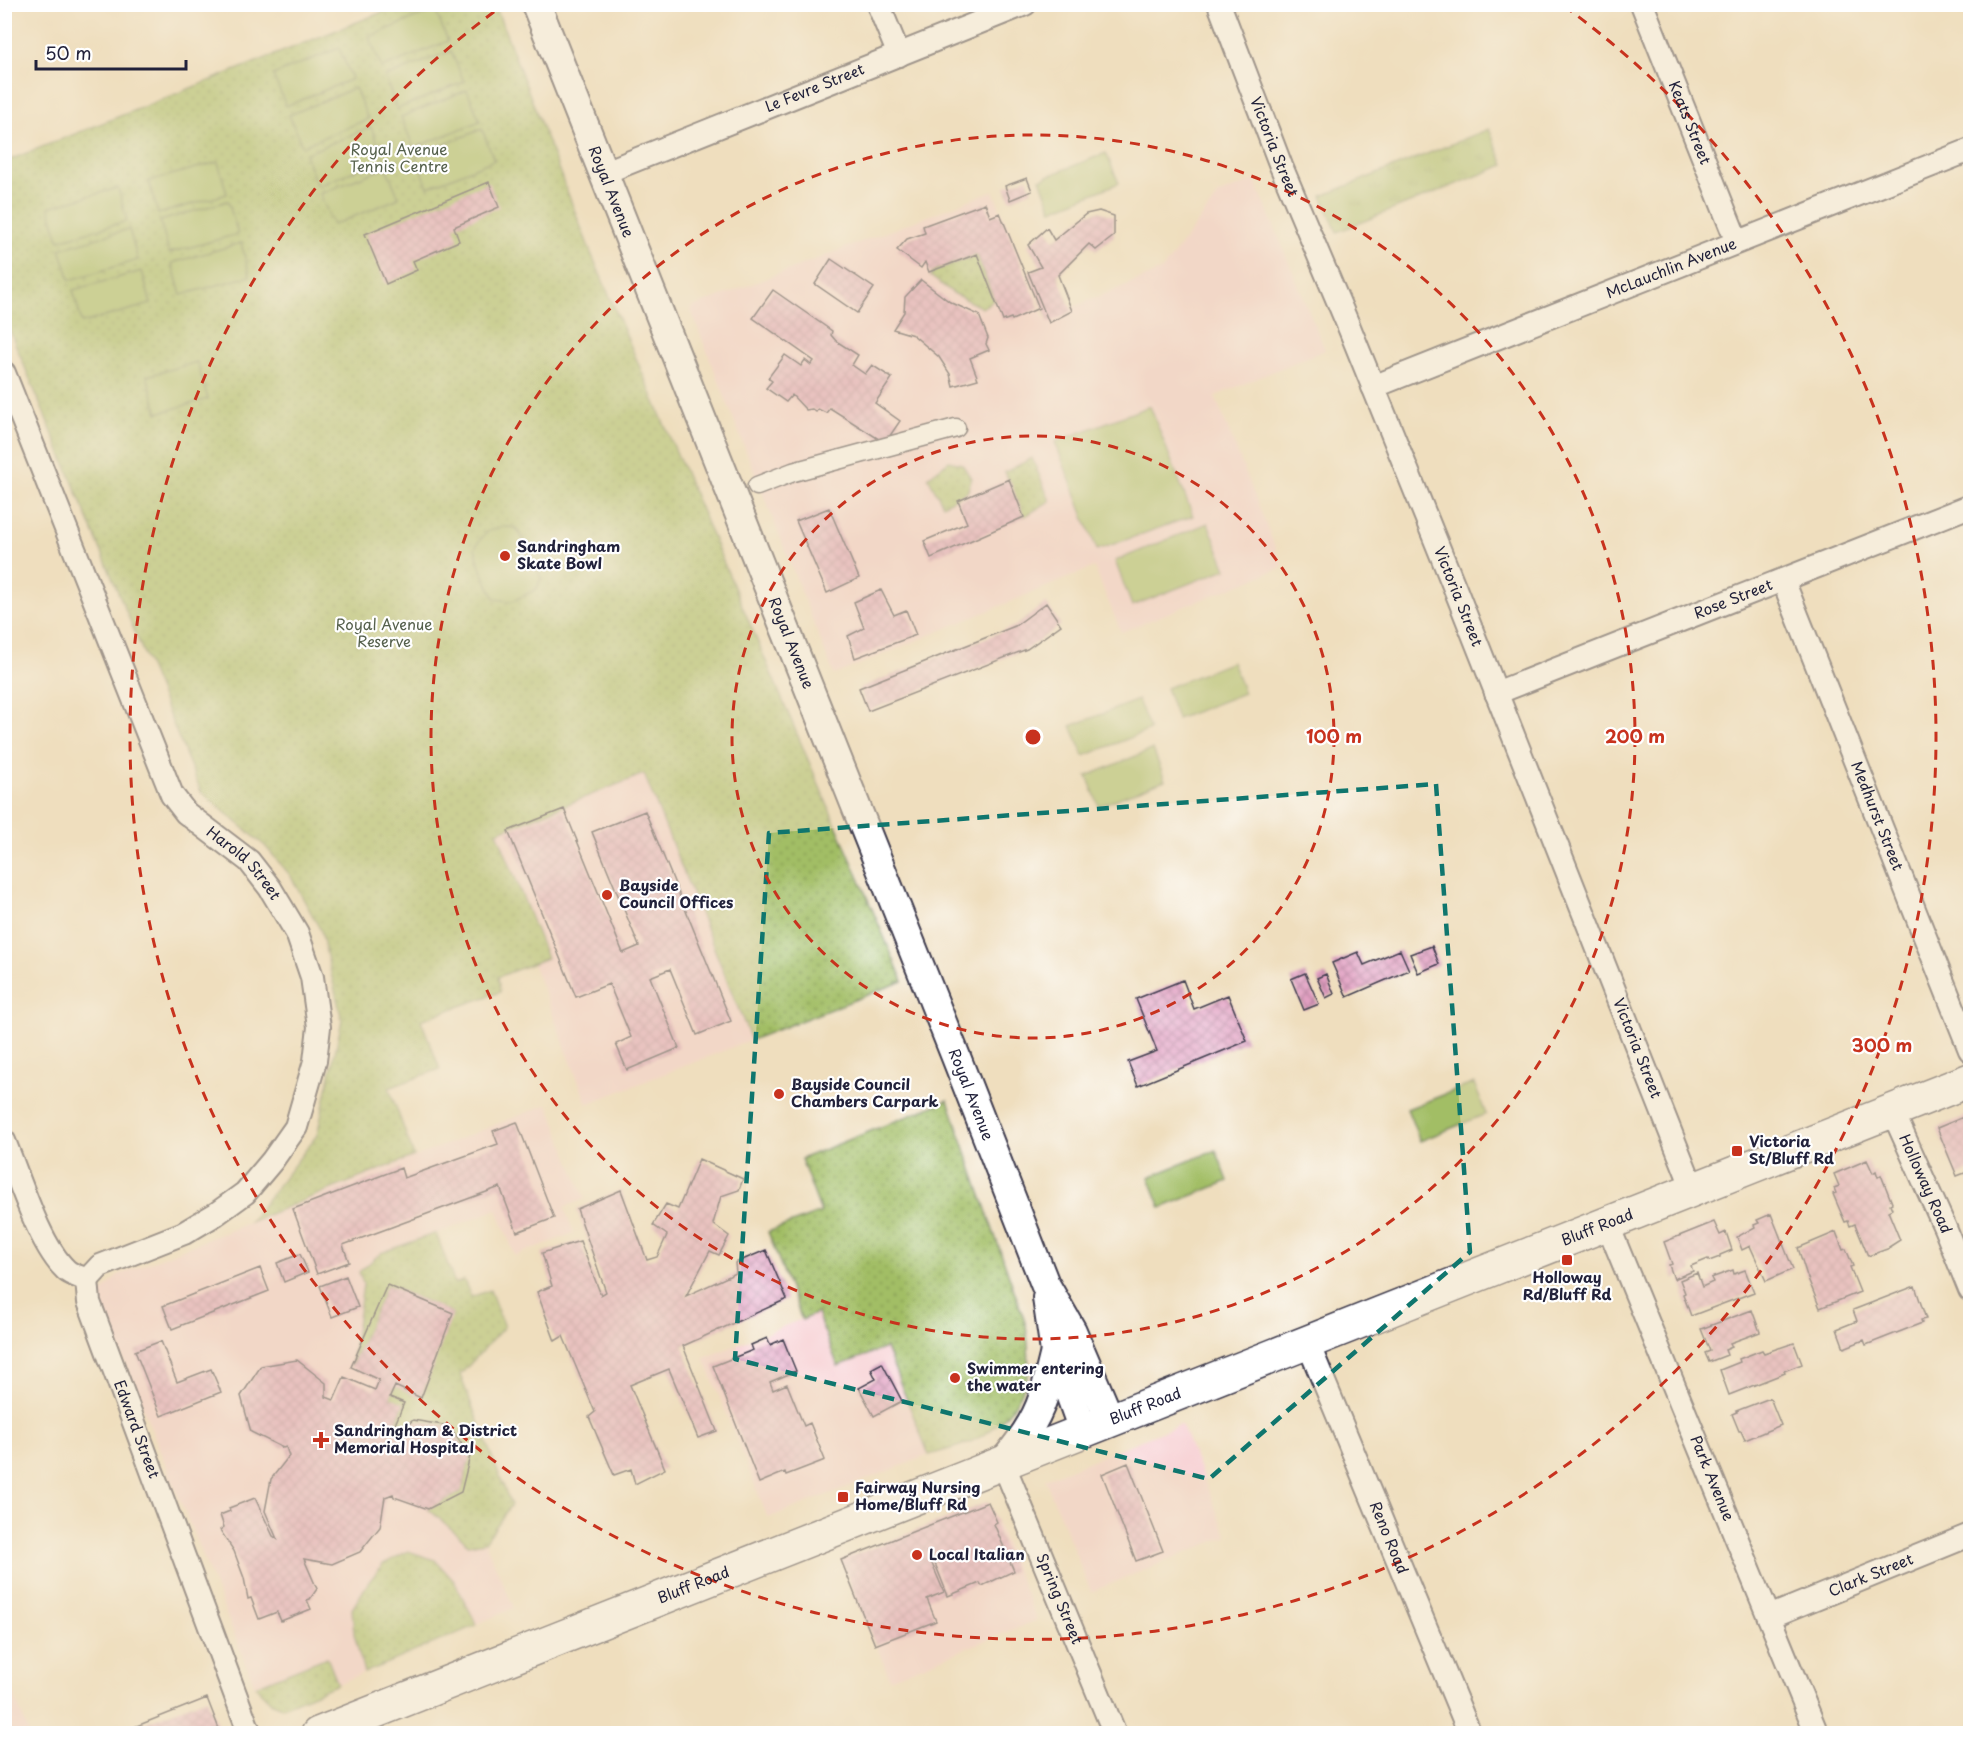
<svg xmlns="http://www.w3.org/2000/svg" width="1975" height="1738" font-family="'Playpen Sans',sans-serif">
<defs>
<pattern id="grass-tufts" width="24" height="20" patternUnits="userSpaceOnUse" patternTransform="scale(1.5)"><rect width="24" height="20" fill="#a2be65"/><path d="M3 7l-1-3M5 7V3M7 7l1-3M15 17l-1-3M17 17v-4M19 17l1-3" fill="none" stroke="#849a54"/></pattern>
<pattern id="park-dots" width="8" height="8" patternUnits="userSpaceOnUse" patternTransform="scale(1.5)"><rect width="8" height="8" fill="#a2be65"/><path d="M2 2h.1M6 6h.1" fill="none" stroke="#849a54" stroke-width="1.8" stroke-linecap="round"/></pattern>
<pattern id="building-cross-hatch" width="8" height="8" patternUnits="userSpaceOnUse" patternTransform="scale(1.5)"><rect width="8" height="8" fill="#e2a0c2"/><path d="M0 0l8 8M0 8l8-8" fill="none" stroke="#b7829f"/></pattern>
</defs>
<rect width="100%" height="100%" fill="#fff"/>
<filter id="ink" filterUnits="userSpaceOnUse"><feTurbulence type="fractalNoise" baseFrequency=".0167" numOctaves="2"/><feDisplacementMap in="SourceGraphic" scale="12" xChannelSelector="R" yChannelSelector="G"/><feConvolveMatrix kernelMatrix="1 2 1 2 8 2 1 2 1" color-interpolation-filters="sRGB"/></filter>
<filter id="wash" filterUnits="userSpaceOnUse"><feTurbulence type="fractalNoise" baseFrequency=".008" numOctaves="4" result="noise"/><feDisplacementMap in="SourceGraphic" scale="24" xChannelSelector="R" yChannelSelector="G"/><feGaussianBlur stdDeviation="1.35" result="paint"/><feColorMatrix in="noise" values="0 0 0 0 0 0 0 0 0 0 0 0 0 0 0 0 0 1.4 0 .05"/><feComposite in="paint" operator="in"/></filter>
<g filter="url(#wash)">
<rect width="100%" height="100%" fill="#efdebe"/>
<path fill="#f7cfd2" d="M1255 180 1325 350 1215 396 1283 567 1121 632 1094 567 834 675 690 308 993 191 1045 319 1162 270 1219 194Z
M644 774 751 1040 587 1104 533 963 547 957 497 832Z
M548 1104 585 1199 564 1207 574 1233 515 1256 497 1209 436 1234 455 1284 464 1280 471 1297 490 1290 504 1327 460 1375 511 1505 485 1542 514 1608 338 1684 327 1658 255 1686 98 1297 118 1275Z
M817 1313 886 1347 929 1455 768 1518 704 1358Z
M1181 1424 1227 1536 1091 1592 1045 1479Z
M988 1502 1037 1620 890 1679 841 1560Z
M5 1672 29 1733H5Z"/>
<path fill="url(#grass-tufts)" stroke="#627050" stroke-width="1.5" d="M1489 129 1504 165 1337 232 1322 196Z"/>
<path fill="url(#park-dots)" stroke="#627050" stroke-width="1.5" d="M400 5H495L591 253 903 981 751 1040 644 774 497 832 547 958 498 977 500 992 421 1020 440 1069 389 1088 414 1156 250 1222 317 1135 342 1020 321 931 290 875 265 846 201 792 5 319 4 162Z
M977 255 994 300 982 308 953 293 930 276 936 270Z
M1032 458 1050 501 1024 517 1005 472Z
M949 461 962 464 971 478 968 491 943 505 928 477Z
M948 1100 1026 1325C1028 1343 1031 1366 1025 1384 1016 1410 993 1433 968 1443 956 1448 942 1451 929 1455L886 1348 838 1366 817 1313 802 1320 768 1232 821 1212 801 1159Z
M436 1233 455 1284 464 1280 471 1297 490 1290 504 1327 460 1375 511 1505 485 1542 468 1545 463 1539 428 1509 461 1492 470 1456 449 1426 413 1420 402 1430 394 1427 404 1404 390 1397 395 1386 421 1397 452 1313 387 1285 351 1367 363 1284 359 1272 381 1253Z
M408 1551 435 1560 454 1581 477 1625 364 1673 354 1634 352 1609 368 1583 383 1564Z
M327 1657 338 1684 283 1707 272 1703 255 1686Z"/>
<path fill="#a2be65" stroke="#627050" stroke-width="1.5" d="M435 10 448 41 382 68 369 37Z
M339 48 352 79 286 106 273 75Z
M451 51 464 82 397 109 385 77Z
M355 88 368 119 302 146 289 115Z
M467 90 480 121 414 148 401 117Z
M371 127 384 159 317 186 305 154Z
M482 129 494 160 428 187 416 156Z
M1106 153 1119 183 1052 210 1040 179Z
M218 162 227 194 158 214 149 181Z
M386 167 399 198 333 225 320 194Z
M118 188 127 221 59 240 49 207Z
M228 201 238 234 169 253 160 221Z
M129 229 138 260 70 280 60 249Z
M241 243 250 276 181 295 172 263Z
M142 271 151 304 82 323 73 290Z
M197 362 208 399 158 413 147 376Z
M1150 406 1193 516 1097 550 1055 442Z
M1208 523 1226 569 1132 606 1115 561Z
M507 527 516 528 527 545 541 578 537 589 513 601 495 599 480 567 475 548C484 532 489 528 507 527Z
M1232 662 1244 693 1177 719 1166 688Z
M1138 700 1150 730 1084 756 1071 726Z
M1153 749 1165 780 1099 806 1087 776Z
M1474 1083 1486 1114 1420 1141 1407 1109Z
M1216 1150 1228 1181 1161 1208 1149 1177Z"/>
<g id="blocks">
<path fill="url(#building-cross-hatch)" d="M1027 178 1032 191 1010 200 1005 186Z
M489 182 499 207 454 227 459 241 413 261 417 270 386 284 365 234Z
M985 203 990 217 1000 213 1039 308 1012 320 1011 318 1003 321 977 254 929 272 925 262 921 268 897 250 907 239 925 233 923 226Z
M1099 211 1114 216V236L1096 250 1089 244 1058 275 1072 311 1049 323 1028 272 1041 267 1028 245 1047 228 1054 240 1086 214Z
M831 259 874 288 857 313 815 284Z
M921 280 950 302 979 315 988 338 986 344 989 350 970 358 978 379 953 386 950 374 939 357 913 335 893 329 904 312 905 297Z
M773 290 832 331 831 335 836 341 858 355 852 365 865 374 872 365 892 378 875 403 900 421 885 443 830 408 826 413 818 409 816 412 812 409 806 410 792 395 786 402 766 388 772 381 768 378 785 355 801 366 805 360 811 365 814 361 753 318Z
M1009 479 1024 517 931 558 924 541 967 523 958 501Z
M829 508 859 578 827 593 796 521Z
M881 590 894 615 906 610 916 635 855 658 848 636 864 628 854 602Z
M1046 603 1061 625 1027 649 868 711 859 688 1015 626Z
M564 809 623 953 639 946 592 832 645 811 731 1021 697 1035 670 969 650 977 679 1048 627 1070 616 1044 631 1037 609 984 576 997 508 831Z
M1432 946 1439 964 1418 973 1410 954Z
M1400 950 1409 970 1347 997 1332 963 1358 952 1364 965Z
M1305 973 1319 1004 1304 1010 1291 979Z
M1326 974 1334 994 1326 998 1317 978Z
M1183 980 1194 1009 1228 995 1247 1041 1138 1086 1128 1062 1157 1051 1136 999Z
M1966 1116 1970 1126V1171L1957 1176 1937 1128Z
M517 1122 554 1218 517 1232 500 1187 343 1245 349 1262 317 1274 293 1209 401 1168 404 1178 498 1144 493 1131Z
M699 1159 743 1179 739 1190 721 1196 713 1224 729 1236 719 1255 710 1251 686 1296 736 1273 735 1263 766 1250 787 1299 683 1346 717 1431 698 1438 669 1369 630 1385 665 1469 635 1484 631 1469 614 1475 589 1417 595 1412 563 1336 555 1341 537 1292 552 1286 542 1253 580 1241 601 1295 606 1292 577 1209 621 1190 647 1260 657 1257 667 1235 653 1225 666 1204 678 1209Z
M1867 1160 1873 1173 1876 1171 1878 1177 1881 1175 1892 1203 1890 1204 1892 1209 1888 1211 1900 1240 1889 1247 1890 1248 1868 1256 1855 1224 1850 1226 1848 1221 1845 1222 1833 1194 1836 1193 1834 1188 1839 1186 1834 1174Z
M1771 1214 1793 1269 1766 1281 1750 1246 1742 1250 1737 1237 1755 1227 1754 1225 1759 1223 1757 1220Z
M1714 1222 1720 1235 1726 1232 1732 1250 1720 1255V1257L1709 1261 1708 1259 1691 1266 1693 1271 1674 1279 1669 1265 1672 1264 1664 1242Z
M1836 1232 1843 1250 1846 1249 1853 1266 1850 1267 1860 1292 1820 1308 1807 1276 1798 1248Z
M300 1254 308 1272 284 1282 277 1263Z
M260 1268 269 1291 172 1329 163 1306Z
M1733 1270 1734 1274 1745 1270 1754 1292 1691 1316 1683 1294 1685 1293 1680 1280 1697 1273 1702 1287 1713 1282 1711 1278Z
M346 1276 358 1307 332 1317 320 1286Z
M387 1285 453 1313 421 1398 395 1386 390 1397 404 1403 394 1427 402 1430 413 1420 449 1426 470 1456 461 1492 428 1509 394 1497 393 1494 385 1497 380 1527 360 1552 332 1564 304 1559 317 1589 310 1599 307 1600 311 1609 281 1621 277 1612 259 1619 251 1598 248 1599 244 1578 234 1551 220 1530 224 1527 220 1515 230 1511 229 1508 255 1498 273 1536 277 1539 265 1511 271 1479 289 1456 286 1447 283 1448 251 1432 241 1396 261 1366 297 1360 326 1383V1397L334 1400 344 1377 375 1390 379 1380 351 1367Z
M1915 1286 1926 1319 1921 1320 1922 1323 1866 1345 1864 1340 1844 1348 1837 1329 1857 1321 1853 1310Z
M1752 1310 1760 1332 1730 1343 1732 1347 1725 1350 1727 1355 1709 1362 1705 1353 1710 1351 1701 1329Z
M767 1338 770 1345 783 1339 796 1371 770 1382 773 1390 787 1384 804 1426 810 1423 825 1460 786 1475 785 1472 759 1483 713 1366 753 1350 751 1345Z
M161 1341 177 1382 211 1369 221 1392 161 1416 135 1351Z
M1794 1343 1802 1364 1784 1371 1785 1373 1729 1395 1720 1370 1740 1362 1739 1359 1762 1350 1764 1353Z
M882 1363 902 1401 874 1416 859 1388 876 1379 871 1369Z
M1770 1398 1781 1425 1745 1440 1741 1431H1739L1732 1414 1737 1412 1736 1411Z
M1128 1463 1163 1551 1136 1561 1102 1474Z
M988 1502 997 1522 994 1524 1014 1571 982 1586 980 1583 948 1596 930 1551 927 1552 944 1592 927 1599 936 1621 875 1645 841 1560Z
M207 1698 221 1734H119V1733Z
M4 1717H5L11 1734H4Z"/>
</g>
</g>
<g filter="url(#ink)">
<use href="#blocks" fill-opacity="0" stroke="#413e4f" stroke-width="1.5"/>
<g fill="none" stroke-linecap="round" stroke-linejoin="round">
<g stroke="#413e4f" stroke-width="21">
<path id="pedestrian" d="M757 486 793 472 956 428"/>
</g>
<g stroke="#413e4f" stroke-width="26">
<g id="minor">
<path d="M878 4 899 55"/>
<path id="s1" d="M1219 4 1281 166 1349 327 1454 586 1693 1189"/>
<path id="s2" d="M1642 4 1737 242"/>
<path id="s3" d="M603 173 1025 4"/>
<path id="s4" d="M4 373 172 795 186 813 249 861 270 888 297 933 312 977 319 1027 315 1061 296 1127 272 1161 245 1193 216 1214 184 1233 100 1266 87 1280"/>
<path id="s5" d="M1373 387 1970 150"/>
<path id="s6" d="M1783 580 1970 1050"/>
<path id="s7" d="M1496 693 1970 506"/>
<path id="s8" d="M1892 1110 1945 1228 1970 1290"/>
<path d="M4 1141C19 1177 39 1245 66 1270 71 1275 81 1277 87 1280"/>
<path id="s9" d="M1607 1223 1817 1734"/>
<path id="s10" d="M87 1280 89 1302 250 1734"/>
<path id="s11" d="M1307 1341 1470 1734"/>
<path id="s12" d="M1003 1463 1115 1734"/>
<path id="s13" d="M1769 1617 1970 1535"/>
</g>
</g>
<g stroke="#413e4f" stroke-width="32">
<g id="tertiary">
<path id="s14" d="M536 4 956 1057 1045 1284 1072 1331 1110 1420"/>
<path d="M1047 1298 1055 1352 1083 1430"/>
<path d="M1003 1463C1019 1443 1035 1423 1043 1398 1048 1383 1051 1367 1055 1352"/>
</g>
</g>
<g stroke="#413e4f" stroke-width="36">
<g id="secondary">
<path id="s15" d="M318 1734 1970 1080"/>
</g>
</g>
<use href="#pedestrian" stroke="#fff" stroke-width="18"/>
<use href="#minor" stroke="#fff" stroke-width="22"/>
<use href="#tertiary" stroke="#fff" stroke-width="28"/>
<use href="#secondary" stroke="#fff" stroke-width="33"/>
</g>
</g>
<path d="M0 0H1975V1738H0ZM1436 784 1470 1252 1209 1479 735 1359 769 833Z" fill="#efdebe" fill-opacity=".55" fill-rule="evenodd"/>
<path fill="none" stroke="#0f766e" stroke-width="4.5" stroke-dasharray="12 8" stroke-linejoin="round" d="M1436 784 1470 1252 1209 1479 735 1359 769 833Z"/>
<g fill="none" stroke="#c8321e" stroke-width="3" stroke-dasharray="10 8">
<circle cx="1033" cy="737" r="301"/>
<circle cx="1033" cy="737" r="602"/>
<path d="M1564 6A903 903 0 1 1 502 6"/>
</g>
<g fill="#c8321e" stroke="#fff" stroke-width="2">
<circle cx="505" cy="556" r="6"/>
<circle cx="607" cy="895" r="6"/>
<circle cx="779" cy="1094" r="6"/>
<rect x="1731" y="1145" width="12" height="12" rx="3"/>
<rect x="1561" y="1254" width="12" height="12" rx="3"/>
<circle cx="955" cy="1378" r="6"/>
<path d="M318 1431h6v6h6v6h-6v6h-6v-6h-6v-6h6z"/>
<rect x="837" y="1491" width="12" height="12" rx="3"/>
<circle cx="917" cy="1555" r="6"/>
</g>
<g text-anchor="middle" stroke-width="4.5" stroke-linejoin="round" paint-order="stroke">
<g font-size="15" fill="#22223b" stroke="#fff">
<text dy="5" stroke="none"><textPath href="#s3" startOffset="228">Le Fevre Street</textPath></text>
<text dy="5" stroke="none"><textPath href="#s2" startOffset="128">Keats Street</textPath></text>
<text dy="5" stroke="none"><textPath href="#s1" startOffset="153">Victoria Street</textPath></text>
<text dy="5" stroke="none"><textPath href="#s14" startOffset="202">Royal Avenue</textPath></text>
<text dy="5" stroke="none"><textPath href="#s5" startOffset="321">McLauchlin Avenue</textPath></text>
<text dy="5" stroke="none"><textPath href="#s1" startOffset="639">Victoria Street</textPath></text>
<text dy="5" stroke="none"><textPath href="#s7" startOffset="255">Rose Street</textPath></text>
<text dy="5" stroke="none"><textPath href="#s14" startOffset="688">Royal Avenue</textPath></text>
<text dy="5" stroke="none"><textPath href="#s6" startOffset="254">Medhurst Street</textPath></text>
<text dy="5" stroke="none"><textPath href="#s4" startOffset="554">Harold Street</textPath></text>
<text dy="5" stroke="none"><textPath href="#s1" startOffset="1125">Victoria Street</textPath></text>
<text dy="5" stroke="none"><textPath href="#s14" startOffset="1174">Royal Avenue</textPath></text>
<text dy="5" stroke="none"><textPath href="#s8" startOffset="81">Holloway Road</textPath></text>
<text dy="5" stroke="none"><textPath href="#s15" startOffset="1376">Bluff Road</textPath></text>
<text dy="5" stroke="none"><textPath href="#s15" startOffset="890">Bluff Road</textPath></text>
<text dy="5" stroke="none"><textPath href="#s10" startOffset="158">Edward Street</textPath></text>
<text dy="5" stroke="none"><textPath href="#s9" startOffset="276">Park Avenue</textPath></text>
<text dy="5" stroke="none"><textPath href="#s11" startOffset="213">Reno Road</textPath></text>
<text dy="5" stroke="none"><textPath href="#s13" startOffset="110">Clark Street</textPath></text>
<text dy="5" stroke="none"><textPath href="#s15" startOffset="404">Bluff Road</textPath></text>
<text dy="5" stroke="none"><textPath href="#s12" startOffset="147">Spring Street</textPath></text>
</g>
<g font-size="15" fill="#55604c" stroke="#fff">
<text x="399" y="155">Royal Avenue<tspan x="399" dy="17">Tennis Centre</tspan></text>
<text x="384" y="630">Royal Avenue<tspan x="384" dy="17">Reserve</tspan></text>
</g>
<g font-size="15" font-weight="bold" fill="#22223b" stroke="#fff" text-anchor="start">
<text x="517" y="552">Sandringham<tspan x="517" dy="17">Skate Bowl</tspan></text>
<text x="619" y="891">Bayside<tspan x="619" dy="17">Council Offices</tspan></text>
<text x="791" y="1090">Bayside Council<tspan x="791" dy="17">Chambers Carpark</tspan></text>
<text x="1749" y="1147">Victoria<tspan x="1749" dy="17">St/Bluff Rd</tspan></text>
<text x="1567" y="1283" text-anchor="middle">Holloway<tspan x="1567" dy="17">Rd/Bluff Rd</tspan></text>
<text x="967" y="1374">Swimmer entering<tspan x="967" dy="17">the water</tspan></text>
<text x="334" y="1436">Sandringham &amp; District<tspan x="334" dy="17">Memorial Hospital</tspan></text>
<text x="855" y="1493">Fairway Nursing<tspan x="855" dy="17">Home/Bluff Rd</tspan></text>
<text x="929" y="1560">Local Italian</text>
</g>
</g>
<circle cx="1033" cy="737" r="9" fill="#c8321e" stroke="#fff" stroke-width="3"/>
<g font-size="18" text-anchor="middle" font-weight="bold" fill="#c8321e" stroke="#fff" stroke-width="4.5" stroke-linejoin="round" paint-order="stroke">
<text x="1334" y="743">100 m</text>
<text x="1635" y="743">200 m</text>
<text x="1882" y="1052">300 m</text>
</g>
<rect width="1975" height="1738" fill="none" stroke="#fff" stroke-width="24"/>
<path d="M36 60v9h150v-9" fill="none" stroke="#22223b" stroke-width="3"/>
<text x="45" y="60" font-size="18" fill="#22223b" stroke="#ffffff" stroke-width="4.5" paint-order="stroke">50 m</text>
</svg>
